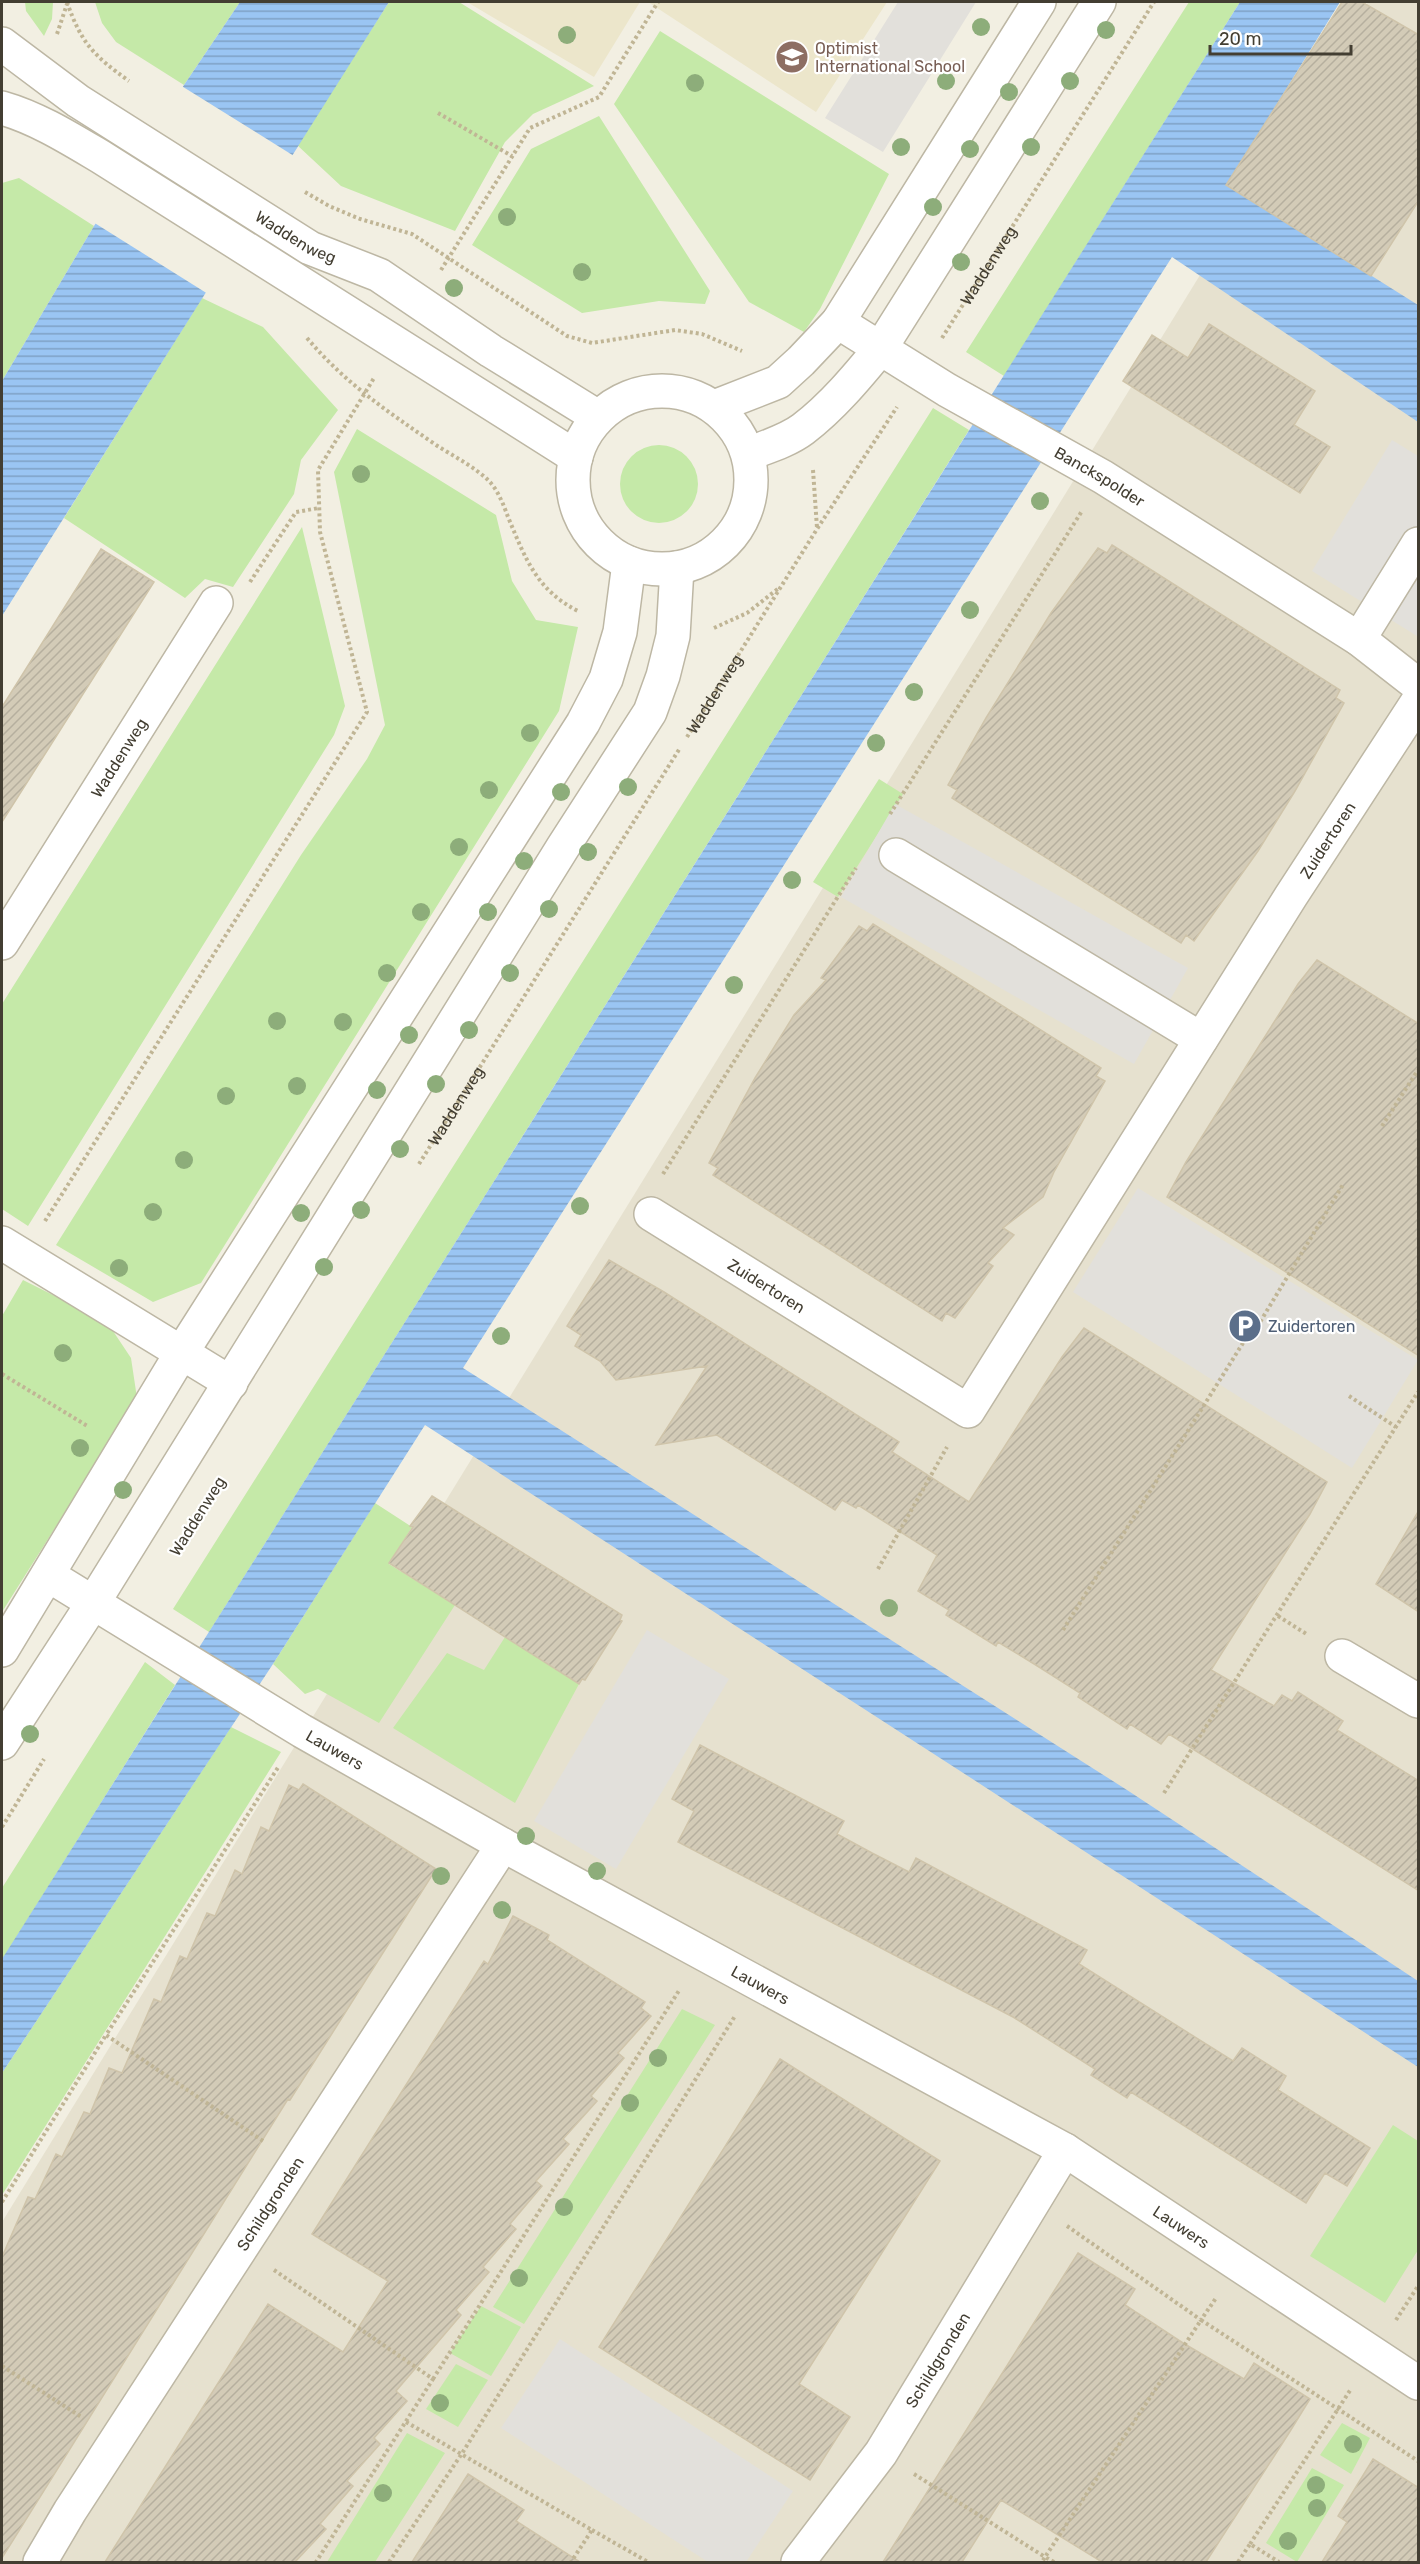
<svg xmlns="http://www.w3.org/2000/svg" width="1420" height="2564" font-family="Rubik,sans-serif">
<defs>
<pattern id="water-rules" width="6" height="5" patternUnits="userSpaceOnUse" patternTransform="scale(1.5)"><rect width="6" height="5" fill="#9ac5f3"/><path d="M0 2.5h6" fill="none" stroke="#7fa1c5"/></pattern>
<pattern id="building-hatch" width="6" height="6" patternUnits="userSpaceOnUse" patternTransform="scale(1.5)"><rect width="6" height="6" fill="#d3cbb7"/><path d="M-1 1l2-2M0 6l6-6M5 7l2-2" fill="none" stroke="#b6af9e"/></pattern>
</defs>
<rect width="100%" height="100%" fill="#f2efe2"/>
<path fill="#e6e1cf" d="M1368 2H1418V2562H2V2222Z"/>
<path fill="#ece6cb" d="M467 2H640L594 77Z
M648 2H887L816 112Z"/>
<path fill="#c5e9a8" d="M25 2H53L52 19 44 36 26 11Z
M95 2H240L184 85 116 42 102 23Z
M389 2H459L594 86 533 114 505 142 455 231 341 186 297 145Z
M1189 2H1240L1004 376 966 352Z
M660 31 889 174 820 309 804 332 749 302 614 104Z
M599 116 710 291 705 304 659 301 582 313 472 245 531 149Z
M19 178 94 226 2 381V183Z
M202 298 263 327 338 410 301 460 294 494 233 587 205 579 185 598 64 518Z
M933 408 969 430 209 1632 173 1609Z
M357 429 496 515 512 581 536 620 578 627 559 711 201 1283 153 1302 56 1245 301 855 367 759 385 725 334 472Z
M620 484a39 39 0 1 1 78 0a39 39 0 1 1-78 0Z
M302 527 345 706 334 735 28 1226 2 1209V1004Z
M879 779 903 794 838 897 813 882Z
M23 1280 107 1322 131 1358 137 1398 2 1612V1316Z
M375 1503 412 1527 389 1564 455 1605 379 1723 318 1689 305 1694 273 1664Z
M505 1637 579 1684 515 1803 393 1728 447 1653 484 1670Z
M145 1662 175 1685 2 1960V1888Z
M231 1727 281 1752 2 2195V2073Z
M682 2009 715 2025 524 2324 493 2307Z
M1393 2125 1418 2141V2250L1385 2303 1310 2256Z
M481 2306 521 2327 491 2376 450 2353Z
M456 2364 488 2380 458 2427 426 2409Z
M1342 2423 1370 2438 1351 2474 1320 2455Z
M407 2433 445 2453 375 2562H327Z
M1312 2468 1344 2485 1297 2562 1266 2543Z"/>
<path fill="#e2e0db" d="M898 2H976L883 152 825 118Z
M1392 440 1418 456 1417 636 1312 571Z
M895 804 1188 968 1134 1064 841 897Z
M1138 1188 1418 1360 1352 1468 1073 1292Z
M647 1630 729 1679 616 1869 534 1821Z
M560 2339 793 2491 746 2562H708L501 2428Z"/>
<path fill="url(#water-rules)" d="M240 2H389L2 616V381L94 226 184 85Z
M1240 2H1340L1227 185 1418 305V422L1172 257 463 1368 1127 1790 1418 1981V2067L425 1425 273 1664 2 2073V1959Z"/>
<path fill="#f2efe2" d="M180 85 294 156 208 294 93 222Z"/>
<path fill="url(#building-hatch)" stroke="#cfc4aa" stroke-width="1.5" d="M1342 2H1362L1419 35V200L1371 276 1226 185Z
M1209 324 1315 391 1294 425 1330 447 1300 493 1123 381 1152 335 1188 358Z
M1112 545 1340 690 1336 698 1344 703 1295 791 1258 851 1194 941 1186 935 1181 943 952 798 957 790 948 785 986 718 1051 613 1098 548 1107 553Z
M101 549 154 582 2 822V707Z
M873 924 1101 1068 1096 1076 1105 1081 1054 1172 1043 1197 1003 1228 1014 1235 988 1263 993 1266 955 1318 946 1313 942 1321 713 1175 718 1168 709 1163 755 1078 794 1015 826 980 821 978 859 926 867 931Z
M1317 960 1419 1024V1356L1167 1197 1186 1162 1259 1046 1298 984Z
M609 1260 664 1292 899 1442 892 1452 969 1502 1062 1357 1084 1328 1327 1482 1310 1514 1211 1670 1274 1706 1282 1695 1292 1701 1298 1692 1343 1721 1337 1730 1419 1781V1891L1169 1734 1161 1744 1130 1724 1127 1729 1078 1697 1080 1693 1039 1667 998 1642 996 1646 946 1615 949 1610 918 1591 937 1555 858 1505 856 1508 842 1500 835 1510 717 1435 656 1445 707 1366 616 1380 600 1361 575 1346 581 1335 567 1326Z
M432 1496 622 1615 620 1620 622 1621 585 1680 582 1679 579 1684 389 1563 413 1527 410 1526Z
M1419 1510V1612L1376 1584Z
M700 1745 844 1821 837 1834 872 1853 909 1872 916 1858 1087 1950 1079 1964 1233 2061 1242 2048 1286 2076 1278 2090 1370 2148 1347 2186 1325 2173 1306 2203 1131 2092 1127 2098 1091 2075 1095 2069 1013 2017 678 1842 694 1811 672 1799Z
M303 1784 436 1869 290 2100 288 2099 2 2558V2257L28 2197 35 2199 56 2154 62 2157 84 2112 90 2114 109 2068 122 2073 154 1999 161 2002 180 1956 187 1959 207 1913 215 1916 235 1870 242 1874 261 1827 269 1831 289 1785 299 1790Z
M513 1916 549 1935 547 1940 645 2002 641 2008 651 2016 618 2053 624 2058 591 2096 597 2101 563 2139 569 2144 536 2181 542 2186 510 2224 516 2229 483 2267 489 2272 456 2310 461 2315 396 2391 407 2401 374 2438 380 2444 347 2481 353 2486 320 2524 326 2529 295 2562H105L268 2304 343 2352 388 2281 312 2234 484 1961 488 1964Z
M780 2059 940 2161 799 2384 850 2417 810 2480 599 2347Z
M1078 2253 1135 2289 1125 2305 1183 2343 1244 2379 1254 2363 1310 2399 1289 2433 1206 2562H1102L1001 2500 962 2562H883Z
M1373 2459 1419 2488V2562H1322L1347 2522 1338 2516Z
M468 2474 524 2510 516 2521 580 2562H412Z"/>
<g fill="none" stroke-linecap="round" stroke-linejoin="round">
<g stroke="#bdb7a4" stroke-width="36">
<g id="minor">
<path id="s4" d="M2 44 78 101 310 248 379 275 491 351 598 417"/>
<path d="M2 108C37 118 69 138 101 157L576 457"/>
<path id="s5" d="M838 322 947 390 1103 477 1359 639 1418 685"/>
<circle cx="662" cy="480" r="89"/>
<path d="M714 407 778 382 801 361 838 322 1039 2"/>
<path d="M748 454C766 447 787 441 803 429 832 407 857 377 880 349L1099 2"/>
<path d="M1359 639 1418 544"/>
<path d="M896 855 1201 1039"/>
<path id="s6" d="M2 943 216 603"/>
<path id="s7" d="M651 1214 968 1411 1291 896 1418 701"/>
<path d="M2 1243 231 1383"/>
<path id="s8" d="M48 1575 302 1731 503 1845 1065 2150 1418 2383"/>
<path d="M2 1650 182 1352 583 723 606 679 620 632 629 563"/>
<path d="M1342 1656 1418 1701"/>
<path d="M2 1743 93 1603 563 847 650 712 663 676 673 636 677 568"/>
<path id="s9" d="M40 2562 70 2511 503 1845"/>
<path id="s10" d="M798 2562 881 2453 1065 2150"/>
</g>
</g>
<g stroke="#c0b595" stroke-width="4" stroke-dasharray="3 3" stroke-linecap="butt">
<path d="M67 2C81 43 94 56 129 81"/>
<path d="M57 34 67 4"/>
<path d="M438 113 512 156"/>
<path d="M305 192 329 206 360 219 412 234 567 336 592 343 675 330 702 334 742 351"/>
<path d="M441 270 530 128 599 97 658 2"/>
<path d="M307 338C346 384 387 411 436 445 453 456 475 467 489 481 498 490 504 506 508 517 526 560 537 591 580 612"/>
<path id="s1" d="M942 338 1154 2"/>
<path d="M813 470 817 528"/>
<path d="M250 582 296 512 319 508"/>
<path d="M714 628 747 613 779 588"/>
<path id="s2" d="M687 737 817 529 897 407"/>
<path d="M890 814 1082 511"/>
<path d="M1382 1126 1418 1070"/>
<path id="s3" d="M419 1164 680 748"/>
<path d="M663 1174 856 868"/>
<path d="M45 1221 367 712 320 532 318 470 374 378"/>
<path d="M1251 1337 1344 1183"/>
<path d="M2 1374 89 1427"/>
<path d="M1349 1396 1396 1427"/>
<path d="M878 1569 947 1447"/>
<path d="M1278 1616 1308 1635"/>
<path d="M1063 1630 1248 1335"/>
<path d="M1164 1793 1418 1392"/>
<path d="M2 1827 44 1759"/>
<path d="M263 2141 106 2035 279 1766"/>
<path d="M2 2202 106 2035"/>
<path d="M1067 2226 1201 2320 1216 2298"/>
<path d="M274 2270 433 2379 316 2562"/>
<path d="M1396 2320 1418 2286"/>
<path d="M2 2366 83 2418"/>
<path d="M433 2379 680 1989"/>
<path d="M406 2422 592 2530 571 2562"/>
<path d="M914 2474 1045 2557 1042 2562"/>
<path d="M592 2530 648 2562"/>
<path d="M1250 2544 1351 2389"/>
<path d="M389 2562 461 2455 735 2016"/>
<path d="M1054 2562 1045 2557 1201 2320 1418 2461"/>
<path d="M1238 2562 1250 2544 1279 2562"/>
</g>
<use href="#minor" stroke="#fff" stroke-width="33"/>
</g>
<g fill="#8dad7a">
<circle cx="981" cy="27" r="9"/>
<circle cx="1106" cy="30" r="9"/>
<circle cx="567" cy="35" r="9"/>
<circle cx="946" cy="81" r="9"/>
<circle cx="1070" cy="81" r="9"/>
<circle cx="695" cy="83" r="9"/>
<circle cx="1009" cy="92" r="9"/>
<circle cx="901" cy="147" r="9"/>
<circle cx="1031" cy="147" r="9"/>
<circle cx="970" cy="149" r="9"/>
<circle cx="933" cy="207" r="9"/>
<circle cx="507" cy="217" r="9"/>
<circle cx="961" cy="262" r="9"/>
<circle cx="582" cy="272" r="9"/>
<circle cx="454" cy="288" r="9"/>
<circle cx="361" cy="474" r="9"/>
<circle cx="1040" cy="501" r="9"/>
<circle cx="970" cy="610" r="9"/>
<circle cx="914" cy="692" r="9"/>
<circle cx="530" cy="733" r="9"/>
<circle cx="876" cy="743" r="9"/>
<circle cx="628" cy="787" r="9"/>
<circle cx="489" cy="790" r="9"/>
<circle cx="561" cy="792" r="9"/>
<circle cx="459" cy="847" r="9"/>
<circle cx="588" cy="852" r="9"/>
<circle cx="524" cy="861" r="9"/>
<circle cx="792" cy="880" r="9"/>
<circle cx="549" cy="909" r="9"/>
<circle cx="421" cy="912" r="9"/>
<circle cx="488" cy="912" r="9"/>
<circle cx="387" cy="973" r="9"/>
<circle cx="510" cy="973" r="9"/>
<circle cx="734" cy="985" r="9"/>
<circle cx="277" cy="1021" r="9"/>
<circle cx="343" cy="1022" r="9"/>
<circle cx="469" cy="1030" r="9"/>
<circle cx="409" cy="1035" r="9"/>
<circle cx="436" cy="1084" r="9"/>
<circle cx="297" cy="1086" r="9"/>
<circle cx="377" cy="1090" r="9"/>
<circle cx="226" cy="1096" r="9"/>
<circle cx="400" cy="1149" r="9"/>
<circle cx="184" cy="1160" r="9"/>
<circle cx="580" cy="1206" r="9"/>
<circle cx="361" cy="1210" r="9"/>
<circle cx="153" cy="1212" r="9"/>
<circle cx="301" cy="1213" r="9"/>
<circle cx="324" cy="1267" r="9"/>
<circle cx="119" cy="1268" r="9"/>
<circle cx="501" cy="1336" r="9"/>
<circle cx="63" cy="1353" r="9"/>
<circle cx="80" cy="1448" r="9"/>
<circle cx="123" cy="1490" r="9"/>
<circle cx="889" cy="1608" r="9"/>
<circle cx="30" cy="1734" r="9"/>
<circle cx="526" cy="1836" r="9"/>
<circle cx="597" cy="1871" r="9"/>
<circle cx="441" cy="1876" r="9"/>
<circle cx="502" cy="1910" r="9"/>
<circle cx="658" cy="2058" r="9"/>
<circle cx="630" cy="2103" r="9"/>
<circle cx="564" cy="2207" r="9"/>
<circle cx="519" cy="2278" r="9"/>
<circle cx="440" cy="2403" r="9"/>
<circle cx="1353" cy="2444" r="9"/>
<circle cx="1316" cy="2485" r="9"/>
<circle cx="383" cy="2493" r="9"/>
<circle cx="1317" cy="2508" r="9"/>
<circle cx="1288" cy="2541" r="9"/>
</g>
<defs>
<g id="school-disc" transform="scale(1.725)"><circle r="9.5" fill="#8d6e63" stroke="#fff"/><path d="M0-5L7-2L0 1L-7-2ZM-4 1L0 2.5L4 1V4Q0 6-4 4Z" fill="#fff"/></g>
<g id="parking-disc" transform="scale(1.725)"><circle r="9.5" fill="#5c6f8a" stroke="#fff"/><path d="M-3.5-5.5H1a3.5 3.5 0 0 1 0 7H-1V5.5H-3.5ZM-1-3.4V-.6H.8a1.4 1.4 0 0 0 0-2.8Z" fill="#fff"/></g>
</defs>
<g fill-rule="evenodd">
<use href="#school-disc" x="792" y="57"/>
<use href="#parking-disc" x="1245" y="1326"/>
</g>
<g text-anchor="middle" stroke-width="4.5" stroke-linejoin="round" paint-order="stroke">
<g font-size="16" fill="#785e54" stroke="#fff" text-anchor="start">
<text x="815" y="54">Optimist<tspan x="815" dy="18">International School</tspan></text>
</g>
<g font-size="16" fill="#433e32" stroke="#fff">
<text dy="6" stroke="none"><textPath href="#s4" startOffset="352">Waddenweg</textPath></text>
<text dy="6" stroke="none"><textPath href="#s1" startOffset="86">Waddenweg</textPath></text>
<text dy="6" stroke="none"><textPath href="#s5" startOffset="304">Banckspolder</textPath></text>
<text dy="6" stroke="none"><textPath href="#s2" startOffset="51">Waddenweg</textPath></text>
<text dy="6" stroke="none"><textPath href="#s6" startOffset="219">Waddenweg</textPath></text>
<text dy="6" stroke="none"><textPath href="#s7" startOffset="1048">Zuidertoren</textPath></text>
<text dy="6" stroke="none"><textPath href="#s3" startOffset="69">Waddenweg</textPath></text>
<text dy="6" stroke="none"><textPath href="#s7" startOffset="136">Zuidertoren</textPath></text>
<text transform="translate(197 1516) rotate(-58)" y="6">Waddenweg</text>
<text dy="6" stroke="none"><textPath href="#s8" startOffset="336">Lauwers</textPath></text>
<text dy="6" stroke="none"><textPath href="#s8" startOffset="822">Lauwers</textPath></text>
<text dy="6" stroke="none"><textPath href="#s9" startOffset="426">Schildgronden</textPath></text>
<text dy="6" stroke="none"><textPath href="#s8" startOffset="1308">Lauwers</textPath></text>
<text dy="6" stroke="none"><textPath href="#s10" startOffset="246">Schildgronden</textPath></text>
</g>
<g font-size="16" fill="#4e5e75" stroke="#fff" text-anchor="start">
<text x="1268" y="1332">Zuidertoren</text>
</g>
</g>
<rect width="1420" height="2564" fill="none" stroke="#433e32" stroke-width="6"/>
<path d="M1210 45v9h141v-9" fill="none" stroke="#433e32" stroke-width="3"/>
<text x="1219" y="45" font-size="18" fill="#433e32" stroke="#ffffff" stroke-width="4.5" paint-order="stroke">20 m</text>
</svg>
